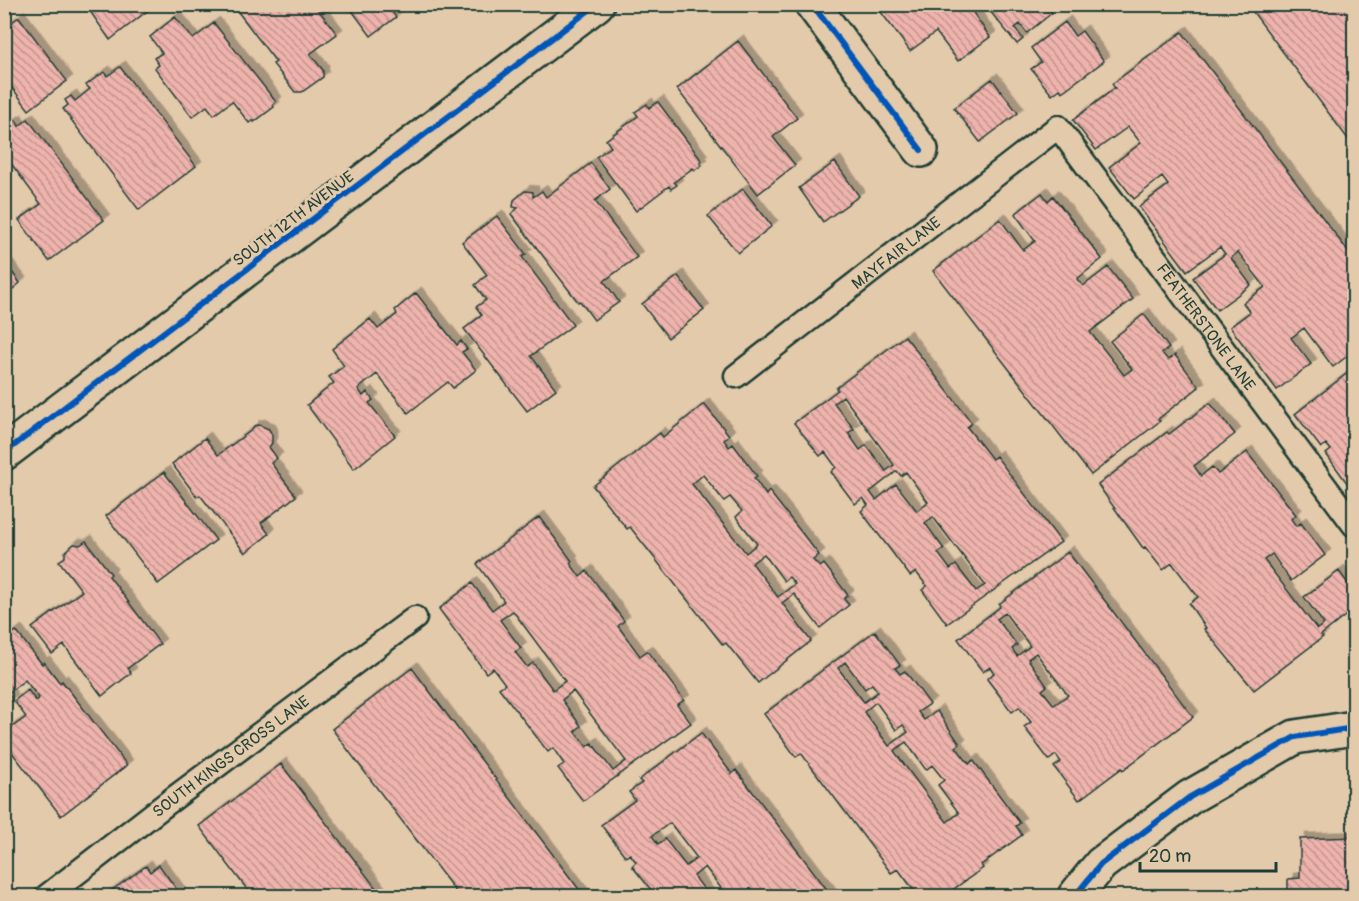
<svg xmlns="http://www.w3.org/2000/svg" width="1359" height="901" font-family="Pangolin,sans-serif">
<defs>
<pattern id="building-back-hatch" width="6" height="6" patternUnits="userSpaceOnUse" patternTransform="scale(1.5)"><rect width="6" height="6" fill="#eeb3ac"/><path d="M-1 5l2 2M0 0l6 6M5-1l2 2" fill="none" stroke="#c0938d"/></pattern>
<filter id="shadow"><feDropShadow dx="5.5" dy="-5.5" stdDeviation="0" flood-color="#0004"/></filter>
</defs>
<rect width="100%" height="100%" fill="#e3caab"/>
<filter id="ink" filterUnits="userSpaceOnUse"><feTurbulence type="fractalNoise" baseFrequency=".0167" numOctaves="2"/><feDisplacementMap in="SourceGraphic" scale="12" xChannelSelector="R" yChannelSelector="G"/><feConvolveMatrix kernelMatrix="1 2 1 2 8 2 1 2 1" color-interpolation-filters="sRGB"/></filter>
<g filter="url(#ink)">
<path fill="url(#building-back-hatch)" stroke="#1f3d34" stroke-width="1.5" fill-rule="evenodd" filter="url(#shadow)" d="M85 4H142L147 11 110 40Z
M232 4H314L337 34 310 54 323 70V77L302 92H295L273 64 276 62Z
M347 4H386L396 17 371 36Z
M875 4H967L990 37 958 61 936 32 910 51Z
M984 4H1045L1052 13 1027 33 1020 24 1015 28 1023 39 1017 44Z
M1247 4H1354V147Z
M19 17 67 81 29 110 4 77V28Z
M175 17 193 39 214 23 276 102 273 105 274 107 254 122 253 120 249 123 232 101 214 115 207 106 192 117 155 68 159 65 154 58 162 53 150 37Z
M1065 22 1075 36 1082 31 1104 61 1062 92 1060 89 1052 95 1031 69 1041 62 1031 48Z
M1182 32 1354 259V351L1333 367 1304 328 1291 338 1311 364 1277 390 1230 327 1250 312 1243 303 1265 287 1238 252 1231 258 1251 285 1217 310 1193 278 1225 254 1220 247 1187 271 1139 207 1168 185 1162 177 1134 199 1109 167 1141 143 1128 127 1096 150 1073 120 1115 88 1112 84Z
M738 41 797 118 773 137 795 165 758 194 677 89Z
M120 67 196 166 139 210 63 109 68 105 65 100 71 96 75 101 90 89 86 85 104 72 107 76Z
M992 79 1018 113 980 142 954 108Z
M658 102 702 161 700 163 702 165 695 170 693 168 674 182 677 185 671 189 669 186 636 211 596 157 611 147 606 140 638 116 635 112 647 104 649 108Z
M28 119 104 220 49 261 19 220 41 204 4 154V128L16 120 19 126Z
M835 162 859 196 823 222 799 188Z
M591 163 610 189 595 201 637 257 604 281 619 302 594 320 580 301 578 302 511 214 518 208 513 207 514 200 525 191 533 192V197L542 191 546 197Z
M743 189 772 226 738 253 708 216Z
M1042 193 1048 201 1053 196 1102 259 1077 279 1083 286 1108 267 1133 299 1090 332 1124 375 1132 369 1110 341 1144 314 1169 348 1162 353 1168 360 1175 355 1199 387 1158 419 1160 421 1091 475 933 271 1000 219 1023 250 1035 241 1015 214Z
M497 216 526 254 522 257 573 325 531 356 556 389 527 411 464 329 482 315 476 307 486 300 475 285 487 275 462 242Z
M4 261 20 283 5 296 4 295Z
M678 276 704 310 668 338 642 304Z
M416 293 457 345 461 341 467 349 462 352 476 370 453 388 448 382 408 413 377 374 358 389 363 396 367 392 373 400 369 403 395 436 354 469 307 405 334 383 329 377 344 366 332 349 370 319 378 329 397 314 395 310Z
M905 336 972 423 967 427 992 459 996 456 1061 542 947 624 922 590 927 586 916 572 910 576 861 511 868 505 863 498 855 504 831 472 836 467 825 452 820 456 794 423 838 390 836 388ZM843 396 894 465 886 471 866 445 860 450 848 433 854 429 834 403ZM897 471 901 476 906 472 928 502 917 511 896 484 876 500 870 492ZM933 517 985 585 976 591 956 565 950 569 938 553 944 549 925 523Z
M1354 368V484L1350 487 1326 454 1331 450 1326 444 1321 448 1295 414Z
M1210 403 1235 434 1194 466 1201 476 1212 467 1218 474 1247 452 1296 515 1291 519 1296 526 1301 523 1325 555 1291 581 1272 554 1264 560 1317 629 1324 624 1304 597 1339 571 1354 592V609L1321 635 1323 637 1254 690 1204 629 1206 628 1189 604 1198 597 1172 563 1163 570 1145 547 1143 548 1098 485 1167 432 1169 434Z
M704 404 729 435 724 440 729 447 733 444 757 476 754 478 766 495 769 491 819 555 813 560 820 567 824 564 848 595 844 599 849 605 820 628 794 594 782 603 811 641 758 683 726 643 723 645 630 527 627 529 593 486 660 433 663 437ZM703 475 724 501 730 497 742 511 736 517 757 544 746 553 692 484ZM764 554 784 581 789 577 795 584 778 597 752 563Z
M259 425 269 429 272 435V443L269 447 277 458 271 463 296 496 261 523 269 534 245 553 200 495 197 497 172 464 205 438 218 455 253 429 254 426Z
M164 472 216 540 158 584 106 516Z
M539 517 572 561 570 563 580 577 587 571 624 621 618 626 640 656 647 651 684 700 677 705 691 723 583 801 558 768 564 764 553 748 548 752 499 688 505 684 493 668 486 673 439 609 472 583 492 610 504 601 477 564ZM513 611 565 681 553 690 533 663 527 667 515 652 521 648 500 620ZM573 691 626 761 613 771 592 743 587 747 575 731 581 726 562 700Z
M86 541 111 574 109 576 160 644 128 668 131 673 102 696 64 645 52 654 32 628 82 591 59 561 65 557V552L74 544 80 545Z
M1068 552 1193 717 1123 770 1122 768 1079 800 1054 767 1061 762 1056 755 1049 760 1024 727 1031 722 1019 707 1012 712 987 679 994 673 990 667 983 672 958 639 1000 607 999 604ZM1005 613 1030 646 1017 656 1012 649 1017 645 997 619ZM1036 653 1068 695 1054 705 1042 690 1047 686 1028 659Z
M16 631 42 664 44 662 60 683 62 681 127 765 61 816 4 742V733L26 717 14 701 28 690 36 701 39 698 25 680 8 693 12 700 4 706V640Z
M875 631 900 665 895 668 900 674 905 671 930 704 918 712 924 720 937 711 960 744 956 747 969 764 973 760 1020 823 1016 826 1022 835 981 865 983 868 944 896H918L898 869 891 873 801 753 796 757 764 714ZM845 662 865 689 872 684 878 692 864 702 838 668ZM876 702 896 730 903 725 908 732 889 746 864 712ZM906 742 926 770 932 765 944 780 938 785 959 813 947 822 894 751Z
M412 668 584 896H459L332 729Z
M701 733 732 774 736 770 832 896H727L705 867 694 876 709 896H656L632 866 636 862 630 854 626 857 601 825 635 800 629 792 642 783 639 780ZM670 823 697 858 686 866 665 839 658 844 652 836Z
M281 764 382 896H252L199 826Z
M1354 837V896H1288V879L1300 878V839Z
M159 865 180 894 176 896H104L146 866 150 872Z"/>
<g fill="none" stroke-linecap="round" stroke-linejoin="round">
<g stroke="#1f3d34" stroke-width="27">
<g id="service">
<path id="s1" d="M736 376 1058 127 1354 525"/>
<path id="s2" d="M47 896 166 804 415 618"/>
</g>
</g>
<g stroke="#1f3d34" stroke-width="38">
<path id="minor" d="M812 4 921 150
M4 453 597 4
M1075 896 1101 864 1190 797 1295 737 1354 728"/>
</g>
<use href="#service" stroke="#e3caab" stroke-width="22"/>
<use href="#minor" stroke="#e3caab" stroke-width="33"/>
<g stroke="#e3caab" stroke-width="10">
<path id="cycleway" d="M812 4 921 150
M4 453 597 4
M1075 896 1101 864 1190 797 1295 737 1354 728"/>
</g>
<use href="#cycleway" stroke="#0057b8" stroke-width="6"/>
</g>
</g>
<g text-anchor="middle" stroke-width="6" stroke-linejoin="round" paint-order="stroke">
<g font-size="16" fill="#1f3d34" stroke="#e3caab">
<text transform="translate(293 218) rotate(-37)" y="6">SOUTH 12TH AVENUE</text>
<text dy="6" stroke="none"><textPath href="#s1" startOffset="202">MAYFAIR LANE</textPath></text>
<text dy="6" stroke="none"><textPath href="#s1" startOffset="656">FEATHERSTONE LANE</textPath></text>
<text dy="6" stroke="none"><textPath href="#s2" startOffset="231">SOUTH KINGS CROSS LANE</textPath></text>
</g>
</g>
<rect width="1359" height="901" fill="none" stroke="#e3caab" stroke-width="24"/>
<rect x="12" y="12" width="1335" height="877" fill="none" stroke="#1f3d34" stroke-width="2" filter="url(#ink)"/>
<path d="M1140 862v9h136v-9" fill="none" stroke="#1f3d34" stroke-width="3"/>
<text x="1149" y="862" font-size="18" fill="#1f3d34" stroke="#e3caab" stroke-width="4.5" paint-order="stroke">20 m</text>
</svg>
